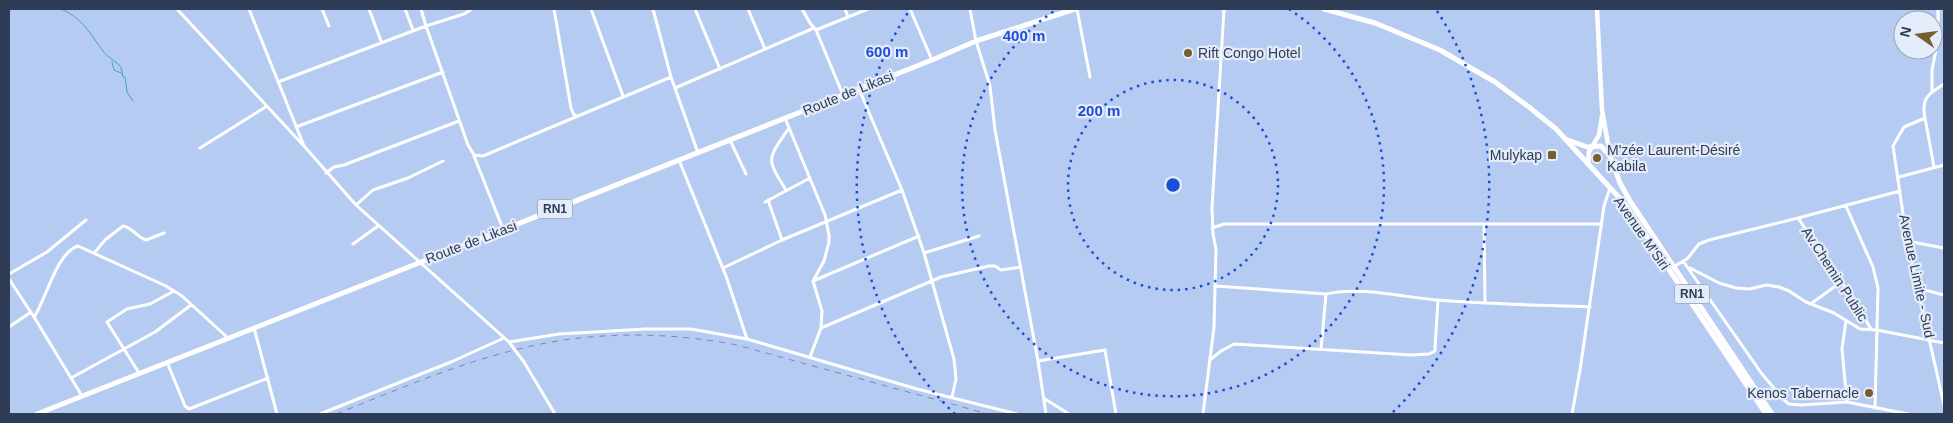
<svg xmlns="http://www.w3.org/2000/svg" width="1953" height="423" font-family="Helvetica,sans-serif">
<rect width="100%" height="100%" fill="#b6cbf2"/>
<g fill="none" stroke-linecap="round" stroke-linejoin="round">
<path stroke="#3ca7b0" stroke-width="1" d="M61 9C83 18 90 34 103 51 107 57 118 63 120 66 122 69 122 73 123 77H125L127 92 133 101
M112 62 114 70 121 73"/>
<path stroke="#fff" stroke-width="3" d="M177 9 302 144
M249 9 304 146 356 205 509 342 524 362 555 414
M322 9 329 26
M369 9 381 41
M405 9 413 30
M472 9 464 14 426 26 468 145 474 155 483 156 578 116
M554 9 571 108 574 115 578 116 671 77
M591 9 623 96
M653 9 671 77 698 153
M695 9 720 69
M748 9 765 49
M802 9 810 23 816 30 843 95
M845 9 848 17
M910 9 932 60
M970 9 976 41 990 86 995 130 1038 361 1046 414
M1077 9 1090 77
M816 30 868 9
M278 82 426 26 421 9
M1944 84C1928 95 1921 97 1925 118L1904 127 1893 146 1907 241 1944 405
M675 88 814 28
M859 89 902 190 924 253 954 359 956 379 952 397
M1932 92V70L1938 40V9
M785 118 825 215 829 235V242L824 261 813 281 822 311 821 328 810 357
M1925 118 1934 167
M296 127 443 72
M730 140 746 174
M200 148 267 106
M474 156 503 229
M679 160 726 276 747 339
M326 173 334 167 344 165 459 121
M1899 177 1944 165
M786 190C765 157 768 159 789 128
M765 202 810 178
M356 205 373 190 408 178 443 161
M1846 206 1873 267 1878 288 1875 408
M1798 218 1857 305 1871 329
M1484 225 1485 302
M1212 228 1224 224H1602
M782 240 902 190
M1907 241 1944 248
M353 244 378 226
M95 252 105 240 123 226C132 227 137 237 146 240L164 233
M924 253 979 236
M1683 261 1762 374 1784 400 1789 404 1801 405 1847 402 1908 414
M1673 267 1687 259 1699 244 1709 240 1798 218 1900 191
M723 268 782 240 768 200
M1690 268 1719 283 1736 288 1750 289 1766 285 1779 287 1789 291 1806 302 1834 313 1860 329 1877 330 1944 343
M9 274 47 252 86 220
M9 279 34 317 82 396
M813 281 919 236
M1216 286 1326 294
M1917 288 1944 295
M1812 303 1841 282
M34 317C46 300 56 253 78 246L166 286 182 296 228 338
M1846 321 1842 349 1847 402
M9 327 31 312
M254 328 277 414
M821 328 941 277 989 266H995L1001 270 1021 267
M509 342 559 334 646 329H691L747 339 917 389 1017 414
M1321 349 1326 294C1358 286 1403 297 1436 300 1487 304 1539 305 1590 307
M1210 360 1221 351 1234 344 1411 355 1429 354 1435 351V348L1438 300
M1038 361 1105 350 1116 414
M167 362 185 406 189 409 268 378
M139 373 107 322 127 309 150 304 174 291
M71 378 155 332 191 305
M1045 399 1069 414
M320 414 451 362 504 338
M1203 414 1214 327 1216 249 1213 234 1212 208 1224 9
M1572 414 1580 370 1604 206 1610 188"/>
<path stroke="#fff" stroke-width="4.5" d="M1597 9 1602 110 1610 155
M1588 164 1589 152 1599 135 1602 116"/>
<path stroke="#fff" stroke-width="5" d="M1324 9 1375 23 1440 50 1495 82 1529 107 1556 129 1625 204 1766 414
M1568 140 1587 147 1601 146 1610 156 1620 183 1630 201 1772 414
M37 414 932 60 976 41 1075 9"/>
<path stroke="#788aab" stroke-width="1" stroke-dasharray="6 6" stroke-linecap="butt" d="M336 414C395 391 453 365 515 350 587 331 664 331 737 345L988 414"/>
</g>
<g fill="none" stroke="#1d4ed8" stroke-width="2.5" stroke-dasharray="2.5 5">
<circle cx="1173" cy="185" r="105"/>
<path d="M1289 9A211 211 0 1 1 1057 9"/>
<path d="M955 414A316 316 0 0 1 909 11M1437 11A316 316 0 0 1 1391 414"/>
</g>
<g fill="#765e2e" stroke="#e4ebf9" stroke-width="2">
<circle cx="1188" cy="53" r="5"/>
<rect x="1547" y="150" width="10" height="10" rx="2.5"/>
<circle cx="1597" cy="158" r="5"/>
<circle cx="1869" cy="393" r="5"/>
</g>
<g text-anchor="middle" stroke-width="4.5" stroke-linejoin="round" paint-order="stroke">
<g fill="#e4ebf9" stroke="#657087" stroke-width="1">
<rect x="537.5" y="199.5" width="35" height="19" rx="4"/>
<rect x="1674.5" y="284.5" width="35" height="19" rx="4"/>
</g>
<g font-size="12" font-weight="bold" fill="#2e3c56">
<text x="555" y="213">RN1</text>
<text x="1692" y="298">RN1</text>
</g>
<g font-size="14" fill="#2e3c56" stroke="#e4ebf9" text-anchor="start">
<text x="1198" y="58">Rift Congo Hotel</text>
<text x="1607" y="155">M'zée Laurent-Désiré<tspan x="1607" dy="16">Kabila</tspan></text>
<text x="1542" y="160" text-anchor="end">Mulykap</text>
<text x="1859" y="398" text-anchor="end">Kenos Tabernacle</text>
</g>
<g font-size="14" fill="#2e3c56" stroke="#e4ebf9">
<text transform="translate(848 93) rotate(-22)" y="5">Route de Likasi</text>
<text transform="translate(1642 233) rotate(55)" y="5">Avenue M'Siri</text>
<text transform="translate(471 242) rotate(-21)" y="5">Route de Likasi</text>
<text transform="translate(1835 274) rotate(57)" y="5">Av.Chemin Public</text>
<text transform="translate(1917 276) rotate(78)" y="5">Avenue Limite - Sud</text>
</g>
</g>
<circle cx="1173" cy="185" r="8" fill="#1d4ed8" stroke="#e4ebf9" stroke-width="2.5"/>
<g font-size="15" text-anchor="middle" font-weight="bold" fill="#1d4ed8" stroke="#e4ebf9" stroke-width="4.5" stroke-linejoin="round" paint-order="stroke">
<text x="1024" y="41">400 m</text>
<text x="887" y="57">600 m</text>
<text x="1099" y="116">200 m</text>
</g>
<rect width="1953" height="423" fill="none" stroke="#2e3c56" stroke-width="20"/>
<g transform="translate(1918 35) rotate(284)"><circle r="24" fill="#e4ebf9" stroke="#9ba5b8"/>
<path d="M0-4L9 19L0 12L-9 19Z" fill="#765e2e"/>
<text y="-8" font-size="14" font-weight="bold" text-anchor="middle" fill="#2e3c56">N</text>
</g>
</svg>
